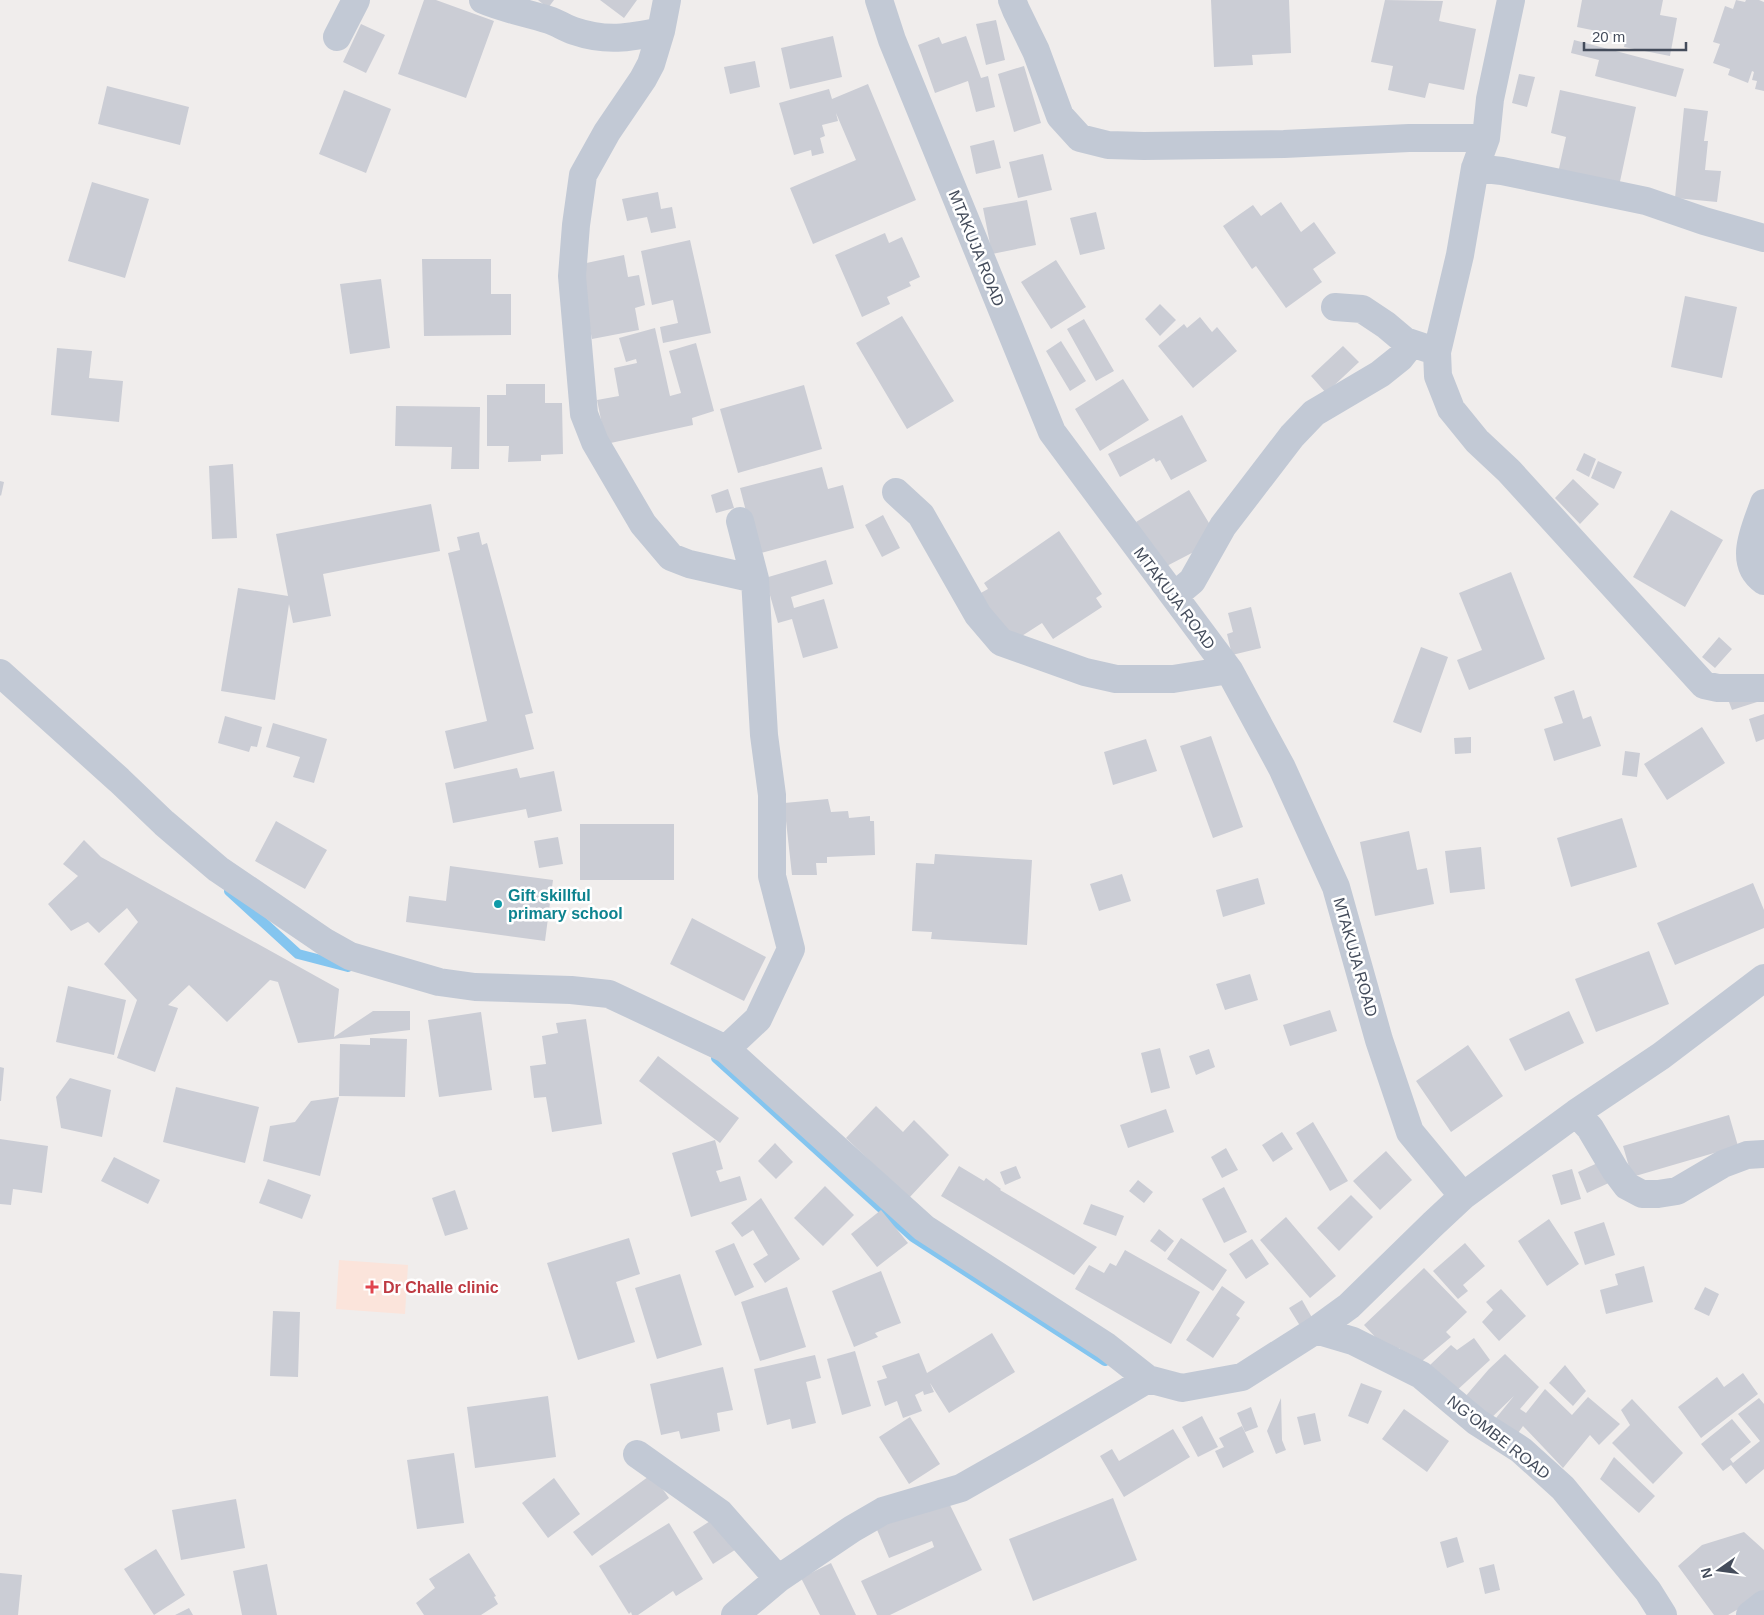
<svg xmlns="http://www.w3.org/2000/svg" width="1764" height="1615" font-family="Helvetica,sans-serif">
<rect width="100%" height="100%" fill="#f0edec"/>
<path fill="#fbe4db" d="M339 1260 408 1265 405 1314 336 1309Z"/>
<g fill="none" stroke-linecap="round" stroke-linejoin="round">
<path stroke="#84c5ef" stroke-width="10" d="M229 891 298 954 348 967
M716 1058 913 1237 1105 1361"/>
</g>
<path fill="#cbcdd5" d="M424 0H436L494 21 466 98 398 74Z
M538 0H554L548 8Z
M600 0H637L624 18Z
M1211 0H1289L1291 53 1252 55 1253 65 1214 67Z
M1385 0 1443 1 1439 21 1476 29 1464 90 1429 83 1425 98 1388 90 1393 66 1371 62Z
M1582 0H1663L1660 15 1677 18 1670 56 1624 47 1626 37 1577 27Z
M1736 0 1745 2 1746 0H1759L1764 2V91L1755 89 1757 81 1752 80 1754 72 1752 71 1748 83 1728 75 1730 69 1713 63 1720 44 1713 42 1725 6 1733 9Z
M996 20 1005 60 986 65 976 24Z
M361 24 385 35 366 73 343 62Z
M833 36 842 77 790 89 781 48Z
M966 36 981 78 988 76 995 107 976 112 968 81 935 93 918 45 939 37 942 44Z
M1574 40 1684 69 1676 97 1595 76 1599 60 1571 53Z
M755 61 760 87 730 94 724 67Z
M1024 66 1041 123 1014 132 998 74Z
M1519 74 1535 77 1527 107 1512 103Z
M868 84 916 200 813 244 790 188 856 160 836 113 838 121 822 125 825 136 820 138 824 153 812 156 811 150 794 155 779 103 829 89 832 99Z
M107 86 189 107 180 145 98 124Z
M344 90 391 109 366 173 319 154Z
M1560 90 1636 107 1619 186 1558 173 1566 137 1551 133Z
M1684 108 1708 111 1704 141H1708L1705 170 1721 171 1717 202 1675 198Z
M994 140 1001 168 976 174 970 146Z
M1043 154 1052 190 1018 198 1009 162Z
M92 182 149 199 125 278 68 261Z
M658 192 661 209 672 207 676 228 651 233 647 217 627 221 622 199Z
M1027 200 1036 245 992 254 983 208Z
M1281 202 1301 232 1314 222 1336 253 1313 269 1322 282 1286 308 1256 266 1252 269 1223 226 1253 205 1261 216Z
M1096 212 1105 249 1080 255 1070 218Z
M885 233 889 243 902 237 920 277 909 282 911 286 887 297 890 304 862 317 835 255Z
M690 240 711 333 663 343 660 327 678 323 673 300 652 305 641 251Z
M624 255 628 277 639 275 645 305 635 308 639 330 592 339 577 265Z
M422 259H491V294H511V335L424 336Z
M1056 260 1086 307 1051 329 1021 282Z
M381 279 390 348 350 354 340 284Z
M1685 296 1737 307 1722 378 1671 367Z
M1160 304 1176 320 1160 336 1145 319Z
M902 316 954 401 907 429 856 343Z
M1200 317 1212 332 1217 327 1237 351 1193 388 1158 346 1184 324 1187 328Z
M1084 319 1114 371 1096 381 1067 329Z
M655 328 670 396 681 393 669 351 696 343 714 411 692 418 693 425 606 444 597 400 619 396 614 368 637 363 636 359 626 362 619 338Z
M1061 341 1086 381 1070 391 1046 351Z
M1343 346 1359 362 1326 393 1311 376Z
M57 348 92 351 89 378 123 381 119 422 51 415Z
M1123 379 1149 420 1100 451 1075 409Z
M506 384H545V403H562L563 454 541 455V461L508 462 509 446H487V395H506Z
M804 385 822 449 738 473 720 409Z
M396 406 480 407 479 469H451L452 447 395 446Z
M1182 415 1207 461 1171 480 1160 460 1156 462 1154 458 1120 477 1108 454Z
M1584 453 1596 459 1589 477 1576 470Z
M1598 461 1622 472 1614 489 1591 478Z
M233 464 237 538 212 539 209 466Z
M822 467 828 489 843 485 854 528 757 554 740 488Z
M1573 479 1599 504 1580 524 1555 498Z
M0 481 4 482 1 496 0 495Z
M728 489 734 508 716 513 711 495Z
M1189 490 1212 528 1211 543 1161 569 1136 522Z
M431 504 440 551 323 574 331 616 293 623 289 604 275 700 221 691 238 588 288 596 276 534Z
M1671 510 1723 540 1685 607 1633 577Z
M883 515 900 548 882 557 865 525Z
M1059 531 1102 594 1096 598 1102 607 1053 639 1042 623 1011 643 979 594 988 589 984 583Z
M479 532 482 545 487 543 533 713 525 715 534 749 454 769 445 731 487 721 448 553 460 550 457 537Z
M826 560 833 584 791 597 794 608 824 599 838 648 803 658 792 619 778 623 765 578Z
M1511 572 1545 659 1469 690 1457 660 1482 650 1459 593Z
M1251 607 1261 648 1232 655 1227 634 1233 632 1228 613Z
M1719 637 1732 649 1715 668 1702 657Z
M1421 647 1448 657 1421 733 1393 722Z
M1574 690 1583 719 1591 716 1601 746 1554 761 1544 729 1563 723 1554 697Z
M1754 693 1757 702 1732 710 1729 702Z
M1764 714V739L1756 742 1749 719Z
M225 716 262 727 257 747 251 746 249 752 218 743Z
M273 723 327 739 314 783 293 777 300 757 266 747Z
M1702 727 1725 763 1667 800 1644 764Z
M1211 736 1243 827 1213 838 1180 746Z
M1471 737V753L1455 754 1454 738Z
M1146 739 1157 771 1113 785 1104 752Z
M1625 751 1640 753 1637 777 1622 775Z
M517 768 520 778 554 771 562 811 528 818 526 809 453 823 445 783Z
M828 799 831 812 848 811 849 818 870 816V821H874L875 855 827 857V863H816L817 875H792L784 803Z
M1622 818 1637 867 1571 887 1557 838Z
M276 821 327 850 305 889 255 861Z
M580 824H674V880H580Z
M1409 831 1417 870 1427 868 1434 904 1375 916 1360 842Z
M558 837 563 864 539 868 534 841Z
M84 840 101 857 339 989 334 1037 373 1011H410V1030L298 1043 278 982 270 980 227 1022 189 985 168 1005 178 1008 155 1072 117 1058 137 1000 104 964 138 922 127 908 99 933 88 922 71 931 48 904 78 876 63 864Z
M1481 847 1485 889 1450 893 1445 851Z
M935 854 1032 860 1027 945 931 939 932 932 912 931 916 863 934 864Z
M450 866 553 880 545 941 406 922 409 896 446 901Z
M1122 874 1131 901 1099 911 1090 884Z
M1258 878 1265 904 1223 917 1216 890Z
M1753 883 1764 910V928L1675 965 1657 923Z
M692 918 766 957 744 1001 670 964Z
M1649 951 1669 1004 1596 1032 1575 979Z
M1250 974 1258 1000 1225 1010 1216 984Z
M68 986 126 1000 114 1055 56 1042Z
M1330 1010 1337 1031 1290 1046 1283 1025Z
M1569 1011 1584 1043 1525 1071 1509 1039Z
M481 1012 492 1090 439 1097 428 1020Z
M586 1019 602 1124 552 1132 546 1097 534 1098 530 1066 546 1064 542 1036 558 1033 556 1023Z
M370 1038 407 1039 405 1097 339 1096 340 1044 370 1045Z
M1468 1045 1503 1096 1451 1132 1416 1081Z
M1160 1048 1170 1088 1151 1093 1141 1053Z
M1209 1049 1215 1067 1196 1075 1189 1056Z
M658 1056 739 1118 720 1143 639 1081Z
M0 1067 4 1068 1 1101H0Z
M70 1078 111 1090 102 1137 61 1128 56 1097Z
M176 1087 259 1107 245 1163 163 1142Z
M339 1097 320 1176 263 1161 270 1126 295 1122 311 1101Z
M876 1106 903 1132 914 1120 949 1155 909 1198 846 1138Z
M1166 1109 1174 1132 1128 1148 1120 1125Z
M1729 1115 1738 1146 1632 1177 1623 1146Z
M1313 1122 1348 1181 1330 1191 1296 1133Z
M1282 1132 1293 1149 1273 1162 1262 1145Z
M0 1139 48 1146 42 1193 13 1189 11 1205 0 1204Z
M715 1140 723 1169 716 1171 720 1182 740 1176 747 1200 691 1217 672 1153Z
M775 1143 793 1162 776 1179 758 1161Z
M1226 1148 1238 1170 1222 1178 1211 1157Z
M1386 1151 1412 1180 1380 1210 1353 1181Z
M114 1157 160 1180 148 1204 101 1181Z
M1604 1160 1613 1181 1587 1193 1578 1172Z
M959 1166 984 1181 986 1178 1001 1189 1000 1190 1097 1247 1074 1275 941 1196Z
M1016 1166 1021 1178 1005 1185 1000 1172Z
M1572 1169 1581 1199 1561 1205 1552 1175Z
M268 1179 311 1195 302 1219 259 1203Z
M1138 1180 1153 1192 1144 1203 1129 1191Z
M825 1186 854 1215 823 1246 794 1218Z
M1224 1187 1247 1232 1224 1243 1202 1199Z
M455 1190 468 1229 445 1236 432 1198Z
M1351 1195 1373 1217 1339 1251 1317 1228Z
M761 1198 800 1259 765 1283 753 1264 768 1255 753 1230 742 1237 731 1223Z
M1091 1204 1124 1216 1116 1236 1083 1224Z
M881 1210 908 1243 877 1267 851 1234Z
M1286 1217 1336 1276 1310 1298 1260 1240Z
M1549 1219 1579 1264 1547 1286 1518 1241Z
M1604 1222 1615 1255 1585 1265 1574 1232Z
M1159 1229 1174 1241 1165 1252 1150 1241Z
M629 1238 640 1274 616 1282 635 1342 578 1360 547 1263Z
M1181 1238 1227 1270 1213 1291 1167 1259Z
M1252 1239 1269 1264 1246 1279 1229 1254Z
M734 1243 754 1287 735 1296 715 1251Z
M1465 1243 1485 1266 1463 1285 1468 1291 1458 1299 1433 1271Z
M1125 1250 1200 1292 1171 1344 1075 1289 1089 1265 1104 1273 1110 1263 1116 1266Z
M1644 1266 1653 1302 1606 1314 1600 1290 1618 1285 1615 1274Z
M1424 1268 1467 1312 1446 1332 1451 1337 1415 1367 1399 1348 1393 1356 1364 1325Z
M881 1271 901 1323 875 1333 878 1337 854 1347 832 1291Z
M680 1274 702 1345 657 1359 635 1288Z
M1222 1286 1245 1302 1236 1315 1240 1318 1213 1358 1186 1340Z
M787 1287 806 1347 760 1361 741 1302Z
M1705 1287 1719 1294 1709 1316 1694 1309Z
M1501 1289 1526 1316 1499 1341 1482 1322 1493 1310 1486 1302Z
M1302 1300 1314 1321 1302 1329 1289 1308Z
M273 1311 300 1312 298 1377 270 1376Z
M992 1333 1015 1372 949 1413 930 1383 934 1392 924 1395 923 1391 915 1395 922 1411 903 1418 897 1401 885 1406 877 1381 887 1378 882 1366 919 1353 927 1373Z
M1474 1338 1490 1360 1455 1392 1430 1365 1451 1345 1457 1350Z
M855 1351 871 1406 842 1415 827 1359Z
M1505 1354 1539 1387 1520 1409 1526 1413 1545 1389 1572 1415 1588 1397 1620 1424 1599 1445 1590 1435 1563 1468 1523 1426 1516 1436 1496 1418 1514 1396 1488 1421 1464 1398 1489 1369Z
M815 1355 821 1378 806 1382 816 1423 792 1429 790 1419 767 1425 754 1369Z
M1565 1365 1586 1391 1573 1406 1549 1383Z
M723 1367 733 1410 717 1413 720 1431 681 1439 679 1431 661 1435 650 1384Z
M1743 1373 1758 1394 1701 1438 1678 1407 1717 1377 1724 1387Z
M1361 1383 1382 1391 1368 1424 1348 1416Z
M548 1396 556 1457 475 1468 467 1407Z
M1281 1398 1282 1440 1286 1450 1276 1454 1267 1431Z
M1759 1398 1764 1404V1469L1746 1484 1731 1465 1723 1471 1701 1444 1732 1419 1751 1442 1730 1459 1733 1463 1760 1441 1738 1414Z
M1632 1399 1683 1453 1653 1484 1612 1443 1630 1425 1621 1410Z
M1251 1407 1258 1427 1245 1432 1237 1413Z
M1404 1409 1449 1441 1427 1472 1382 1439Z
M1315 1413 1321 1441 1304 1445 1297 1417Z
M1202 1416 1218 1447 1198 1457 1182 1427Z
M910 1417 940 1464 909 1484 879 1437Z
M1242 1426 1254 1452 1223 1468 1215 1451 1224 1447 1219 1438Z
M1173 1429 1190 1457 1124 1497 1100 1456 1112 1449 1119 1461Z
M454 1453 464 1523 417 1529 407 1460Z
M1614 1457 1655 1496 1639 1513 1600 1479Z
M652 1474 669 1498 592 1556 573 1532Z
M554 1478 580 1514 548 1538 522 1503Z
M1113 1498 1137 1560 1033 1601 1009 1539Z
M236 1499 245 1548 181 1560 172 1510Z
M947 1499 982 1570 890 1615H877L861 1581 934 1547 932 1541 889 1558 875 1525Z
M718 1516 738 1548 713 1564 693 1532Z
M669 1523 703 1579 676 1596 673 1591 638 1615H632L631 1612 629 1614 599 1566Z
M1744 1532 1764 1550V1594L1728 1615H1714L1678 1566 1702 1545Z
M1457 1537 1464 1562 1447 1568 1440 1542Z
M156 1549 185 1595 154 1615 124 1569Z
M469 1553 496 1596 494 1597 498 1604 481 1615H424L416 1603 435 1588 429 1579Z
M831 1563 856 1615H820L801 1578Z
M267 1564 277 1615H242L233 1571Z
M1494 1564 1500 1590 1485 1594 1479 1568Z
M0 1573 22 1575 18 1615H0Z
M189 1608 193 1615H175Z"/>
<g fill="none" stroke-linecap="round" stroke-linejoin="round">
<path stroke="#c2c9d5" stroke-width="28" d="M483 0C504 9 527 13 549 20 558 23 565 28 574 31 606 42 629 38 661 31
M667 0 661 31 651 64 643 79 607 132 583 175 576 225 572 276 584 414 595 442 643 524 671 557 689 564 755 579
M879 0 892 40 1052 432 1229 670 1282 768 1336 887 1379 1040 1410 1132 1463 1196
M1012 0 1016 10 1036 51 1060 116 1080 138 1108 145 1144 146 1284 144 1409 138H1486
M1511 0 1490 99 1486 138 1475 168 1460 255 1437 352 1438 376 1451 409 1477 441 1509 471 1704 685 1718 688H1764
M337 37 356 0
M1475 168 1502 171 1646 201 1704 221 1764 238
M1335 307 1362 309 1386 325 1405 341 1429 349
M896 492 921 515 978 615 1001 642 1085 672 1116 679H1173L1229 670
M1764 503C1756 527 1737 562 1764 581
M1174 596 1192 581 1223 526 1292 436 1314 413 1380 374 1400 358 1411 344
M0 673 119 780 164 823 218 869 325 942 350 956 439 982 475 987 571 990 609 994 726 1049 924 1228 1106 1346 1148 1379 1182 1388 1242 1377 1316 1330 1349 1306 1433 1224 1463 1196 1576 1113 1661 1056 1764 978
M726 1049 758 1019 791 949 772 876V795L764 735 755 579 740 521
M1576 1113 1590 1128 1615 1170 1627 1186 1642 1194H1658L1677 1191 1723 1164 1747 1155 1764 1154
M1316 1330 1353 1341 1421 1375 1477 1422 1521 1450 1563 1488 1648 1591 1663 1615
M637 1454 720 1513 778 1579
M735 1615 778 1579 852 1529 883 1511 961 1488 1035 1446 1148 1379
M1750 1615 1764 1604"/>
</g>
<circle fill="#0f9aa8" stroke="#fff" stroke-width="2" cx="498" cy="904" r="5"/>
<path fill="#e0444e" stroke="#fff" stroke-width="2" d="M369.5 1279.5h5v5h5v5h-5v5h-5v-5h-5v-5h5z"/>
<g text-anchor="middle" stroke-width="5" stroke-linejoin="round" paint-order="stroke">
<g font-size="16" fill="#444c5b" stroke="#fff">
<text transform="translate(977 248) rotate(68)" y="6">MTAKUJA ROAD</text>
<text transform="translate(1175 598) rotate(53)" y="6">MTAKUJA ROAD</text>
<text transform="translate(1356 957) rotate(74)" y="6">MTAKUJA ROAD</text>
<text transform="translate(1499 1437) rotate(38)" y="6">NG'OMBE ROAD</text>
</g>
<g font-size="16" font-weight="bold" fill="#0d838f" stroke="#fff" text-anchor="start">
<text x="508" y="901">Gift skillful<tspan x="508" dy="18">primary school</tspan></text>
</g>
<g font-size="16" font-weight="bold" fill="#be3a42" stroke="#fff" text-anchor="start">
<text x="383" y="1293">Dr Challe clinic</text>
</g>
</g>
<g transform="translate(1719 1570) rotate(256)" stroke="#ffffff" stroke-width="4" paint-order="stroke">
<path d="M0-4L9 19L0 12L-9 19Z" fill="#444c5b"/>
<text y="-8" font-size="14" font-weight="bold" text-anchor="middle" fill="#444c5b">N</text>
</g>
<path d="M1584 42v8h102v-8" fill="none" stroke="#444c5b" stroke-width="2.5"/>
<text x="1592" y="42" font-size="15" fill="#444c5b" stroke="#ffffff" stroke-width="4" paint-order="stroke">20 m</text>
</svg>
